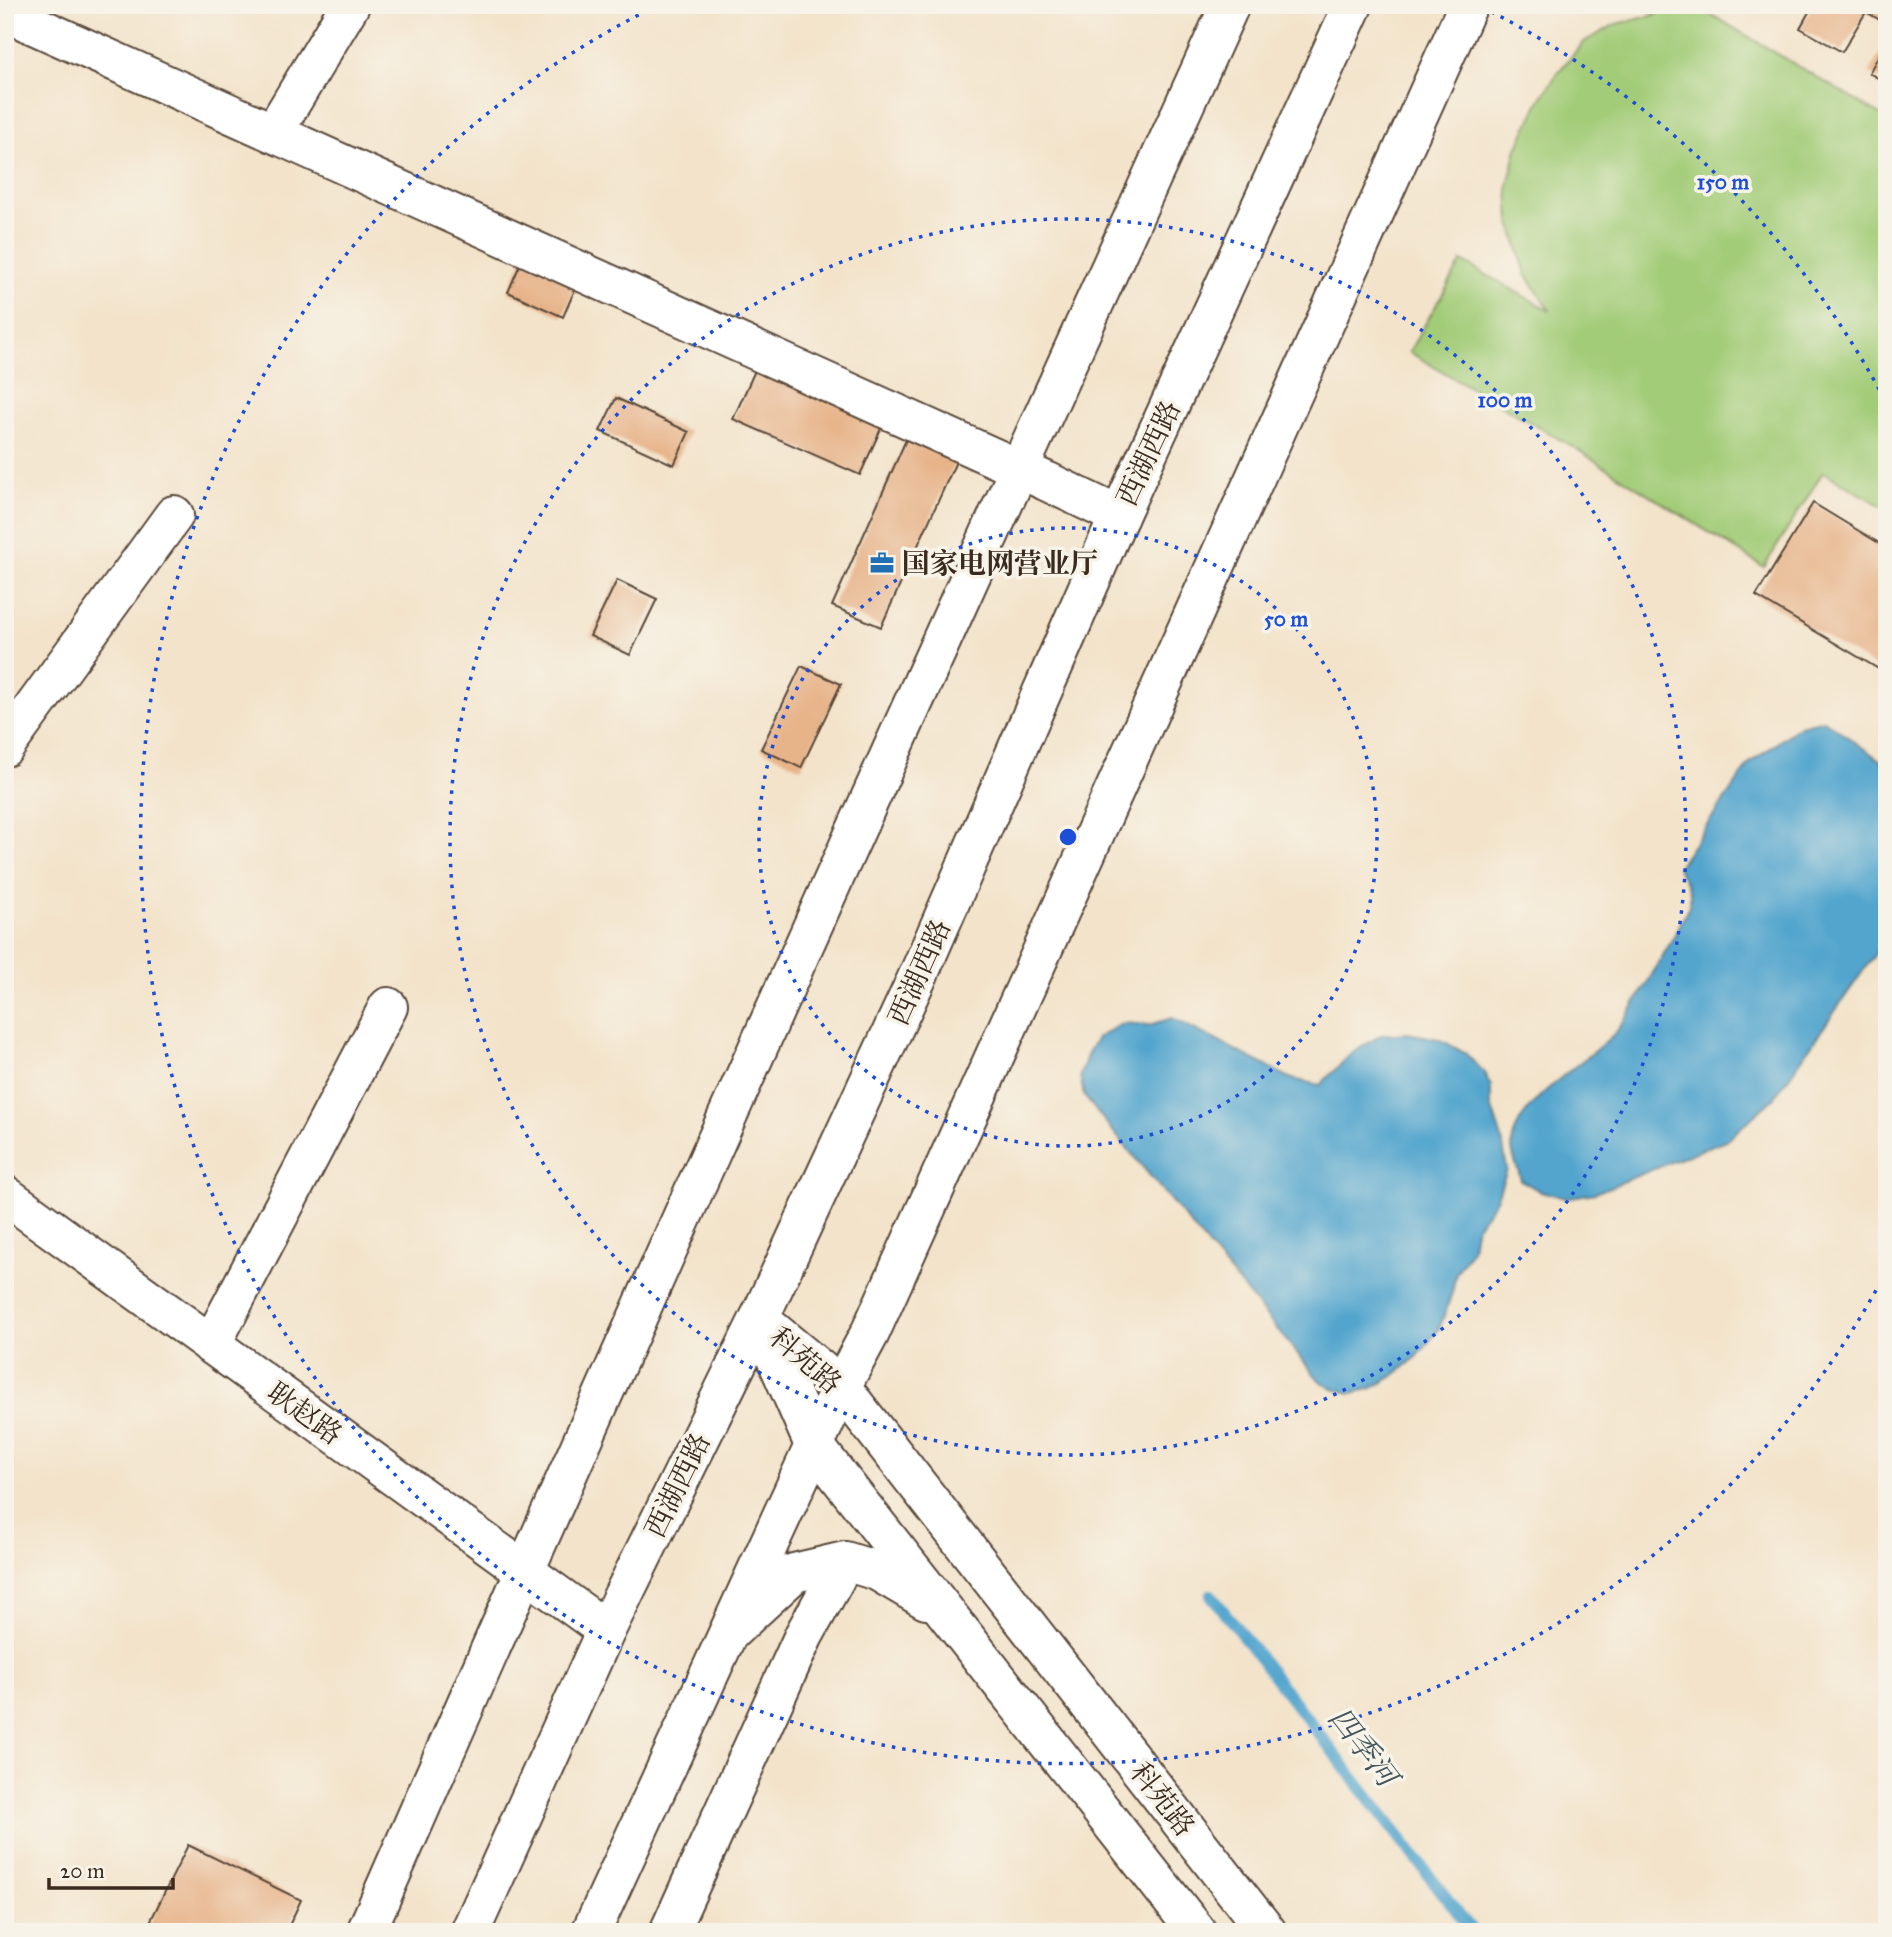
<svg xmlns="http://www.w3.org/2000/svg" width="1892" height="1937" font-family="'IM FELL Great Primer','Noto Serif SC',serif">
<rect width="100%" height="100%" fill="#f7f3e8"/>
<filter id="ink" filterUnits="userSpaceOnUse"><feTurbulence type="fractalNoise" baseFrequency=".0143" numOctaves="2"/><feDisplacementMap in="SourceGraphic" scale="14" xChannelSelector="R" yChannelSelector="G"/><feConvolveMatrix kernelMatrix="1 2 1 2 8 2 1 2 1" color-interpolation-filters="sRGB"/></filter>
<filter id="wash" filterUnits="userSpaceOnUse"><feTurbulence type="fractalNoise" baseFrequency=".00686" numOctaves="4" result="noise"/><feDisplacementMap in="SourceGraphic" scale="28" xChannelSelector="R" yChannelSelector="G"/><feGaussianBlur stdDeviation="1.57" result="paint"/><feColorMatrix in="noise" values="0 0 0 0 0 0 0 0 0 0 0 0 0 0 0 0 0 1.4 0 .05"/><feComposite in="paint" operator="in"/></filter>
<g filter="url(#wash)">
<rect width="100%" height="100%" fill="#f3e3ca"/>
<path fill="#a3cc78" stroke="#6f7b4b" stroke-width="2" d="M1641 5H1695L1887 119V509L1823 472 1764 567 1578 450 1409 352 1462 261 1550 311 1526 274 1510 221 1508 186 1517 148 1540 100 1559 71 1584 42 1616 24 1656 15Z"/>
<path fill="#52a5ce" stroke="#466876" stroke-width="2" d="M1824 720 1887 765V937L1774 1098 1728 1139 1595 1193 1565 1198 1538 1190 1521 1180C1519 1171 1513 1159 1512 1149 1510 1103 1588 1062 1616 1032 1626 1021 1688 915 1690 902 1693 889 1683 878 1677 868L1750 763 1800 726Z
M1172 1018 1292 1079 1320 1085 1351 1054 1381 1035 1408 1033 1439 1039 1465 1053 1483 1071 1491 1086V1105L1502 1139 1507 1170 1496 1200 1475 1229 1472 1249 1456 1273 1452 1293 1439 1329 1418 1356 1392 1377 1370 1389 1351 1393 1333 1389 1319 1380 1084 1096 1080 1076 1088 1053 1097 1038 1123 1023 1150 1025Z"/>
<g fill="none" stroke-linecap="round" stroke-linejoin="round">
<path stroke="#52a5ce" stroke-width="12" d="M1211 1595 1473 1932"/>
</g>
<g id="blocks">
<path fill="#e7b48a" d="M1813 5H1887V24L1866 12 1842 52 1800 28Z
M1880 53 1887 57V83L1869 73Z
M522 260 577 285 563 317 508 292Z
M757 366 884 422 860 475 733 419Z
M616 398 689 432 674 465 600 431Z
M909 433 959 455 881 627 832 606Z
M1813 503 1887 548V674L1756 596Z
M617 580 657 599 630 655 590 636Z
M801 666 841 684 801 768 761 749Z
M188 1845 301 1900 286 1932H145Z"/>
</g>
</g>
<g filter="url(#ink)">
<use href="#blocks" fill-opacity="0" stroke="#574638" stroke-width="2"/>
<g fill="none" stroke-linecap="round" stroke-linejoin="round">
<g stroke="#574638" stroke-width="42">
<path id="minor" d="M5 12 1046 481 1119 516
M273 133 350 5
M5 747 174 515
M5 1195 606 1630
M759 1319 841 1387 1267 1932
M761 1324 814 1445 1197 1932
M211 1345 388 1007
M728 1634 794 1573 845 1561 877 1571 926 1600
M366 1932C648 1287 938 646 1230 5
M669 1932 804 1635 845 1561"/>
</g>
<g stroke="#574638" stroke-width="42">
<path id="major" d="M470 1932 606 1630 759 1319 917 978 1119 516 1353 5
M591 1932 841 1387 870 1333 1468 5"/>
</g>
<use href="#minor" stroke="#fff" stroke-width="38"/>
<use href="#major" stroke="#fff" stroke-width="38"/>
</g>
</g>
<g fill="none" stroke="#1d4ed8" stroke-width="3.5" stroke-dasharray="3.5 7">
<circle cx="1068" cy="837" r="309"/>
<circle cx="1068" cy="837" r="618"/>
<path d="M1886 1272A927 927 0 1 1 654 7M1482 7A927 927 0 0 1 1886 402"/>
</g>
<defs>
<g id="office-bare" transform="scale(1.89)"><path d="M-6-3h4V-5.5h4V-3h4V5H-6ZM-1-4.5V-3h2v-1.5ZM-6 0V1H6V0Z" fill="#1f6fb2" stroke="#f7f3e8" stroke-width="2.5" paint-order="stroke"/></g>
</defs>
<g fill-rule="evenodd">
<use href="#office-bare" x="882" y="563"/>
</g>
<g text-anchor="middle" stroke-width="7" stroke-linejoin="round" paint-order="stroke">
<g font-size="28" fill="#3b2a1e" stroke="#f7f3e8">
<text transform="translate(1148 453) rotate(-65)" y="10">西湖西路</text>
<text transform="translate(919 972) rotate(-66)" y="10">西湖西路</text>
<text transform="translate(806 1360) rotate(41)" y="10">科苑路</text>
<text transform="translate(305 1413) rotate(36)" y="10">耿赵路</text>
<text transform="translate(677 1485) rotate(-64)" y="10">西湖西路</text>
<text transform="translate(1163 1799) rotate(52)" y="10">科苑路</text>
</g>
<g font-size="28" font-weight="bold" fill="#3b2a1e" stroke="#f7f3e8" text-anchor="start">
<text x="902" y="573">国家电网营业厅</text>
</g>
<g font-size="30" font-style="italic" fill="#43555c" stroke="#f7f3e8">
<text transform="translate(1363 1747) rotate(52)" y="10">四季河</text>
</g>
</g>
<circle cx="1068" cy="837" r="10" fill="#1d4ed8" stroke="#f7f3e8" stroke-width="3.5"/>
<g font-size="21" text-anchor="middle" font-weight="bold" fill="#1d4ed8" stroke="#f7f3e8" stroke-width="7" stroke-linejoin="round" paint-order="stroke">
<text x="1723" y="189">150 m</text>
<text x="1505" y="407">100 m</text>
<text x="1286" y="626">50 m</text>
</g>
<rect width="1892" height="1937" fill="none" stroke="#f7f3e8" stroke-width="28"/>
<path d="M49 1878v10h124v-10" fill="none" stroke="#3b2a1e" stroke-width="3.5"/>
<text x="60" y="1878" font-size="21" fill="#3b2a1e" stroke="#f7f3e8" stroke-width="5" paint-order="stroke">20 m</text>
</svg>
